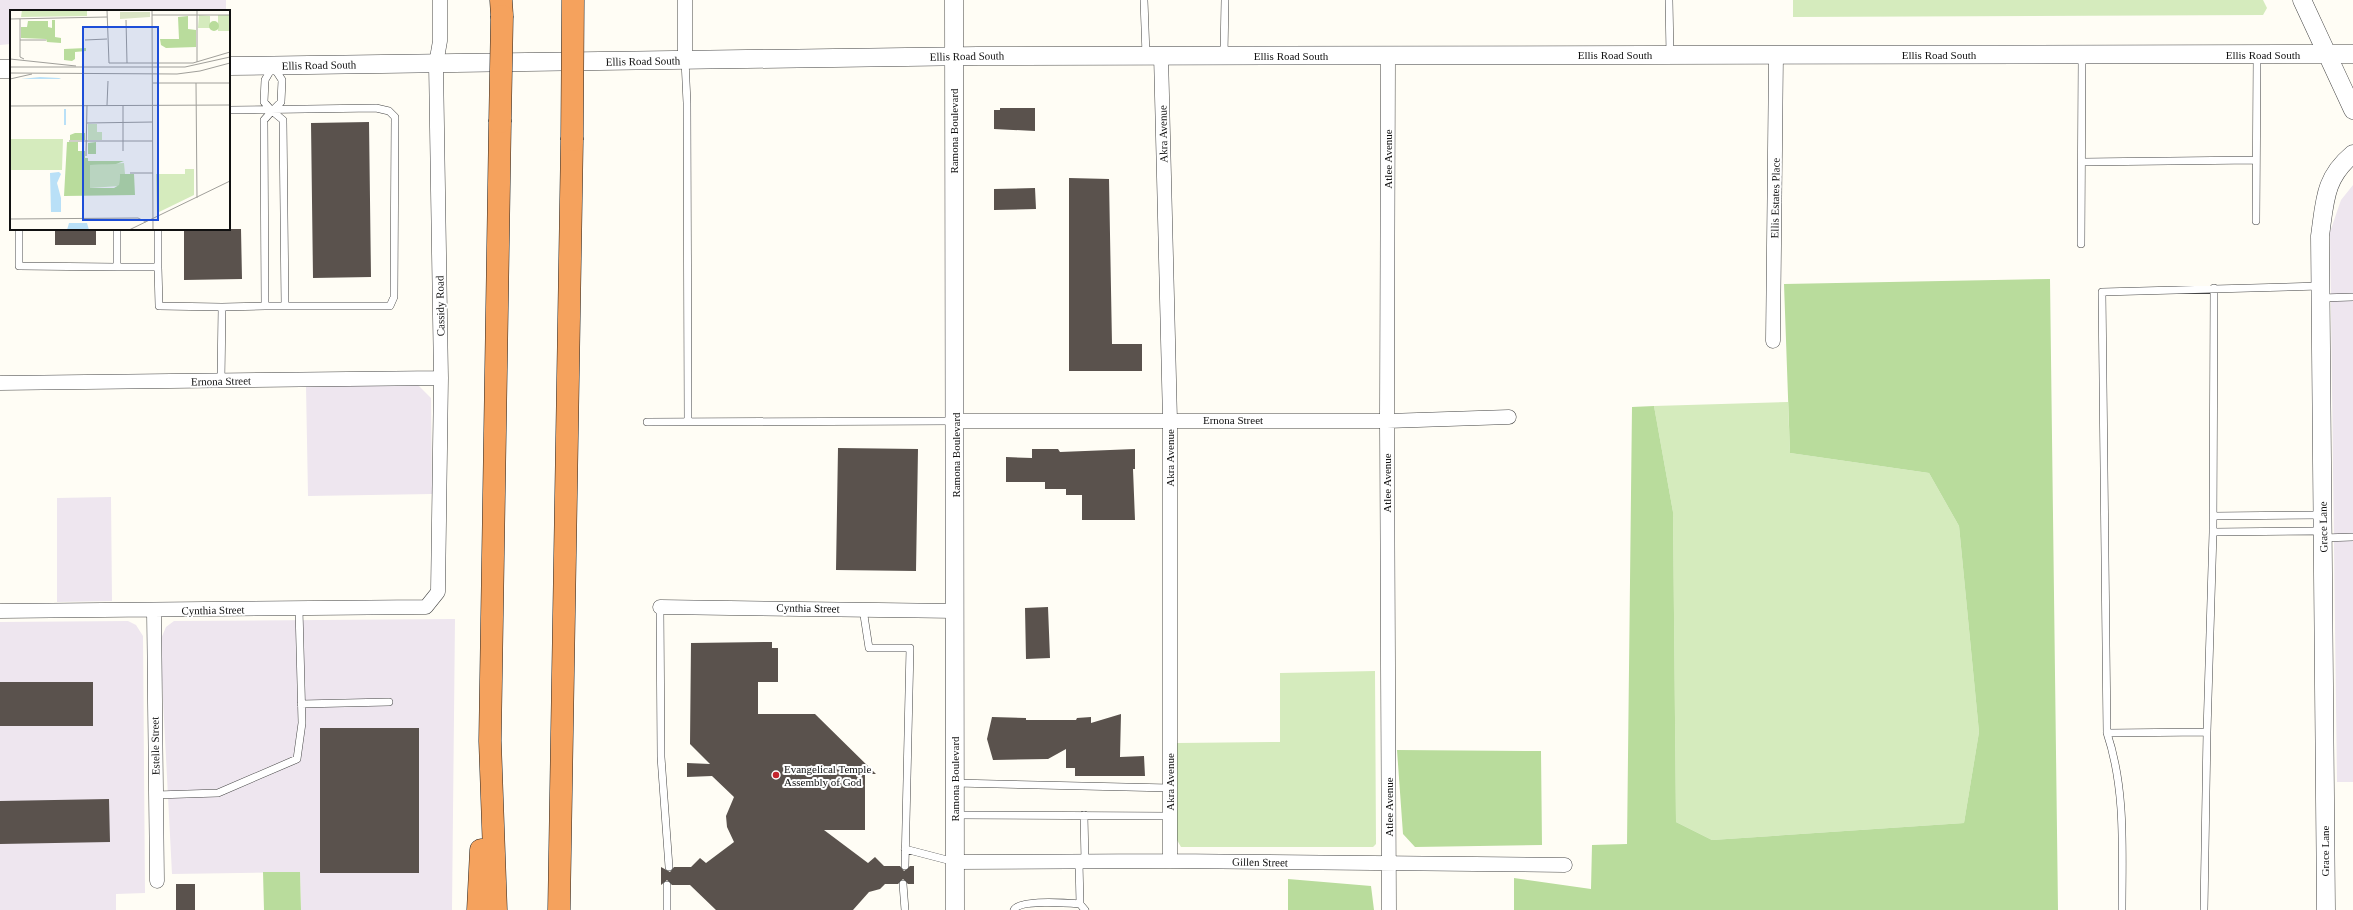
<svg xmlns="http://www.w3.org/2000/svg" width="2353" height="910" font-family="Georgia,serif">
<rect width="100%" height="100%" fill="#fffdf5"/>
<path fill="#eee6ef" d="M0 0H226V11H11V44L0 45Z
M2353 185V782H2337L2330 232 2341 200Z
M418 385 431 398 432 494 308 496 306 386Z
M111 497 112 601 57 602V498Z
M455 619 452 910H301L300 872 172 874 160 641 166 627 174 621Z
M128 621 136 625 143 636 145 893 116 894V910H0V622Z"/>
<path fill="#d5ebbd" d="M1793 0H2263L2267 8 2263 15 1793 17Z
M1788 402 1790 453 1929 473 1959 526 1979 732 1964 823 1712 840 1676 822 1673 512 1654 406Z
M1375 671 1376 844 1373 847H1181L1177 840V743L1280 742V673Z"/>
<path fill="#b9dc9c" d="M2050 279 2058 910H1514V878L1591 889 1592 845 1627 844 1632 407 1654 406 1673 512 1676 822 1712 840 1964 823 1979 732 1959 526 1929 473 1790 453 1784 284Z
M1397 750 1541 751 1542 845 1415 847 1403 834Z
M263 872H300L301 910H264Z
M1288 879 1371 886 1374 910H1288Z"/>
<path fill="#5a524d" d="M1000 108H1035V131L994 129V110H1000Z
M369 122 371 277 313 278 311 123Z
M1069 178 1109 179 1112 344H1142V371H1069Z
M1035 188 1036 209 994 210V189Z
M55 229H96V245H55Z
M184 229H241L242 279 184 280Z
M838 448 918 449 916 571 836 570Z
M1032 449H1058L1060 452 1135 449V469H1133L1135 520H1082V495H1066V489H1045V482H1006V457L1032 458Z
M1048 607 1050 658 1026 659 1025 608Z
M772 642V648H778V682H758V714H815L876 774H865V830H824L868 863 875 857 884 866H900L904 871 910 866H914V884H908L903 879 898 884H885L880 889 869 892 853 910H716L690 885H672L667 880 661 885V867L670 872 674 867H691L700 858 706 863 734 842 727 827 726 816 734 797 712 776 687 777V763L710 764 690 744 691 643Z
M0 682H93V726H0Z
M1121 714 1120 757 1144 756 1145 776H1075V768H1066V749L1048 759 993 760 987 739 992 717 1026 718V720H1076L1077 718 1091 717V723Z
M320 728H419V873H320Z
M109 799 110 842 0 844V801Z
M176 884H195V910H176Z"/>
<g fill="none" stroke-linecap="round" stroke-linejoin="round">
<g stroke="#444" stroke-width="8">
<path id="service" d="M1144 0 1146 55
M1669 0 1670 55
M1224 55 1225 0
M685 60 687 103 688 422
M273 66 282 80 281 102 272 111 264 102 265 80Z
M2082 162 2256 160
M2256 221 2257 55
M19 229V266L117 267
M117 229V267H158V229
M2081 244 2082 55
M158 267 159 306 222 307
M2214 288 2213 532 2207 732 2107 733 2102 292 2320 286
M2321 298 2353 297
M265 306H285
M221 381 222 307 265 306 264 120 272 111 283 120 285 306H390L394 297 395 117 389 111 376 108 229 110
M647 422 955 421
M2213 516 2322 515
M2213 532 2322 531
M2323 538 2353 537
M660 607 661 757 669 867
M863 609 869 648H910L905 866
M301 704 389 702
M2107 733C2126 790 2122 850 2122 910
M955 783 1170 788
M156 795 218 793 297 759 302 723 299 609
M955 815 1170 816
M1084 815 1085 862
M905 849 955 862
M1079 862 1080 904 1085 910
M903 884 905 910
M667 910V885
M1014 910C1019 899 1068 903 1080 904
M2204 910 2207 732"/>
</g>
<g stroke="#444" stroke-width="15">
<path id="minor" d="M685 0V60
M1161 55 1170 420V861
M1388 56 1387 421 1389 910
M1773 341 1776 55
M0 383 441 378
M956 421H1387L1509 417
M660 607 956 611
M0 611 426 607 438 592 441 378 436 64 440 41V0
M154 611 157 881
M955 862 1170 861 1565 865"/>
</g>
<g stroke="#444" stroke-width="19">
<path id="tertiary" d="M954 0 955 910
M2302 0 2353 110
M229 66 978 56 2353 54
M0 69H11
M2326 910 2320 236C2325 201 2324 178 2353 154"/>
</g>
<g stroke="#222" stroke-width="23">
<path id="motorway" d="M501 0 502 16
M478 910 481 850
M496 910 490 741 500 122
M559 910 572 140"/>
</g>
<use href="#service" stroke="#fff" stroke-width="7"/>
<use href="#minor" stroke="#fff" stroke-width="14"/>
<use href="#tertiary" stroke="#fff" stroke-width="18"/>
<use href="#motorway" stroke="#f5a25d" stroke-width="22"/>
<g stroke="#222" stroke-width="23" stroke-linecap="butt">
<path id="motorway-bridge" d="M500 122 502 16
M572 140 573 0"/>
</g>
<use href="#motorway-bridge" stroke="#f5a25d" stroke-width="22"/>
</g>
<circle fill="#c4262e" stroke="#fff" stroke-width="1.5" cx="776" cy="775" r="4"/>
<g text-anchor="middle" stroke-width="4" stroke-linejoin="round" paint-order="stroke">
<g font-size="11" fill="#111" stroke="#fff">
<text x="1615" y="59">Ellis Road South</text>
<text x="1939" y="59">Ellis Road South</text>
<text x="2263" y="59">Ellis Road South</text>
<text transform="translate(967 56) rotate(-1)" y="4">Ellis Road South</text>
<text x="1291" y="60">Ellis Road South</text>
<text transform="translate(643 61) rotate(-1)" y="4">Ellis Road South</text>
<text transform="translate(319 65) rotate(-1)" y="4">Ellis Road South</text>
<text transform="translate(954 131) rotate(-90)" y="4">Ramona Boulevard</text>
<text transform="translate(1163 134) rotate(-91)" y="4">Akra Avenue</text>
<text transform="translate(1388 159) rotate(-90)" y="4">Atlee Avenue</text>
<text transform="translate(1775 198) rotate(-89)" y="4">Ellis Estates Place</text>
<text transform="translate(440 306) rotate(-91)" y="4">Cassidy Road</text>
<text transform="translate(221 381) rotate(-1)" y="4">Ernona Street</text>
<text x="1233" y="424">Ernona Street</text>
<text transform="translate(956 455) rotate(-90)" y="4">Ramona Boulevard</text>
<text transform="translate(1170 458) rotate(-90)" y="4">Akra Avenue</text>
<text transform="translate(1387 483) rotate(-90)" y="4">Atlee Avenue</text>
<text transform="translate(2323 527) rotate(-91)" y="4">Grace Lane</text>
<text transform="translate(808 608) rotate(1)" y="4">Cynthia Street</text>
<text transform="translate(213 610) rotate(-1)" y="4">Cynthia Street</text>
<text transform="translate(155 746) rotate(-91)" y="4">Estelle Street</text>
<text transform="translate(955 779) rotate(-90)" y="4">Ramona Boulevard</text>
<text transform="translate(1170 782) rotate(-90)" y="4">Akra Avenue</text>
<text transform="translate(1389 807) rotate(-90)" y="4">Atlee Avenue</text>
<text transform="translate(2325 851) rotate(-90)" y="4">Grace Lane</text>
<text transform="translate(1260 862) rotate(1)" y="4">Gillen Street</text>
</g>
<g font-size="11" fill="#111" stroke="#fff" text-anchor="start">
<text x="784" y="773">Evangelical Temple<tspan x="784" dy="13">Assembly of God</tspan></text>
</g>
</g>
<g transform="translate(10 10)">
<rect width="220" height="220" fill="#fffdf5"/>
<path d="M12 0H77V6L11 7ZM189 5 200 6V18H188ZM208 5H220V21H208ZM78 114H87V122H92V130H78ZM0 129H53L52 160H0ZM114 153 115 164H110L109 176 80 178V155ZM175 159H184V185L147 203 146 164H175Z" fill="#d5ebbd"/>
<path d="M178 6V19L186 20V37L156 38 151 35 150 29H169L168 7ZM42 10H45V27L51 28V33L37 32 36 29 11 28V17H17L18 11H38V17L42 18ZM199 16a5 5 0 1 1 10 0a5 5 0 1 1-10 0ZM76 38V41L65 42V49L62 51 54 50V39ZM65 123H75V130H60V125ZM57 132H68V141H75V148H78V151H114L106 154 80 155V178H104L109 175 110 164H124L125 185 54 186ZM86 132V144H78V133Z" fill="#b9dc9c"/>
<path d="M110 2H140V7L110 9Z" fill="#d9e3c4"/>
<path d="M30 67 49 68 51 69H11ZM49 162 51 164 47 173 51 188V202H41L40 163ZM59 213H77L79 220H57Z" fill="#b9e0f7"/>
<path fill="none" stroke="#b9e0f7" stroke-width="2" d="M55 99V115"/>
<path fill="none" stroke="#a09f9a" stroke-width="1" d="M97 0 99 53H183L220 42M142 0 143 220M187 0V52M142 5H220M0 9 97 7M10 9V47L14 49M116 10 117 53M10 30H36M75 30 97 29M0 49 66 56M0 57H175L220 47M0 63 167 64 190 61 220 53M0 69 22 64M143 73H220M186 73 187 188M97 95 98 71M113 95V141M0 96 220 95M77 113 143 112M59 131H143M76 146 77 95M120 163H143M0 209 128 208 136 212M119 220 220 171"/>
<path fill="#1d4ed8" fill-opacity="0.15" stroke="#1d4ed8" stroke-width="2" d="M73 17H148V210H73Z"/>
<rect width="220" height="220" fill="none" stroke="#111" stroke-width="2"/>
</g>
</svg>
